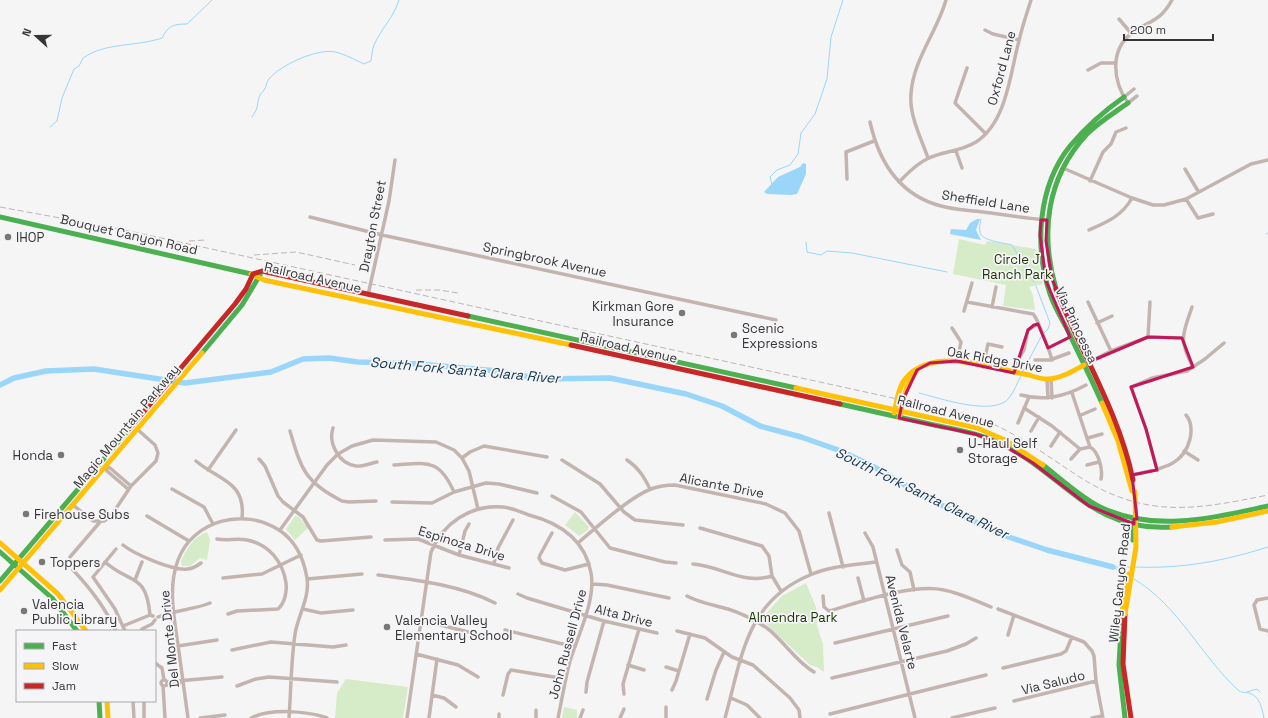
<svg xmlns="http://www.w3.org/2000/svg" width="1268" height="718" font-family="'Space Grotesk',sans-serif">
<rect width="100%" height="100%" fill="#f5f5f6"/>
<path fill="#d6ebc7" d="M959 239 985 245 987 241 1036 249 1043 284 1029 287 1033 295 1035 310 1003 306 1006 285 953 274Z
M575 512 589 527 588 530 579 536 565 525Z
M295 516 299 517 308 528 295 540 286 529Z
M207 532 210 540 207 560 200 558 190 566H182L181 561C186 550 194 536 207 532Z
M806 583 816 607 817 626 823 644 824 672 817 667 810 665 761 619 782 596Z
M346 679 408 687 403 718H335L337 693Z
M564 707 577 710V718H562Z"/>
<path fill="#99d6fa" d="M803 163 806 164V174L797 194 791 195 767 194 764 192 778 177 800 167Z
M977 219H980L976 230 981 240 950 234 951 229 966 230 970 223Z"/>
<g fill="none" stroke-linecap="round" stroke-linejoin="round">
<path stroke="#99d6fa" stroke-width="1" d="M252 117C260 106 256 104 260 95 262 91 262 94 264 90 267 87 266 82 269 79 280 65 318 48 335 52 345 54 355 60 364 64L371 61C372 56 372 50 374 45 381 29 394 17 399 0
M50 127 57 121 62 98 74 69 79 66 83 58C106 42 136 47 162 38 168 26 173 24 187 24L212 0
M772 184 770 177 777 170 790 165 798 154 801 133 815 114 827 79 831 37 843 0
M981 219C980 223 979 229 980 232 981 241 1005 243 1012 245L1034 282
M1266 234 1268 233
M806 242 807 252 821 255 827 251 852 253 947 272
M1036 286 1050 323 1048 329 1044 333
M1023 371 1042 335
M919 393C939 398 994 417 1009 398 1014 392 1017 383 1021 376
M1113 567 1127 575
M1113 567H1130
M1135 567C1182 569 1224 561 1268 547
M1134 579C1178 605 1201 656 1238 690 1241 693 1245 692 1249 693 1260 696 1262 709 1264 718
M1247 692 1257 689 1260 692"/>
<path stroke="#99d6fa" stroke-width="5.5" d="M0 385 14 378 46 371 94 369 185 383 271 372 303 359 329 358 358 362 419 364 497 371 541 379 610 378 686 394 722 406 760 426 801 437 841 451 874 467 929 499 1000 534 1047 550 1113 567"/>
<path stroke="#c3b4b0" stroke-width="3.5" d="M1119 19 1131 33
M985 30 993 34 1019 40
M967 68 955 103 985 133
M1088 70 1101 63H1116
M1137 96 1128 103C1113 82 1109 50 1132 33 1150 20 1160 22 1172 0
M1124 97 1134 89
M870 122C879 162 899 195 941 206 955 210 970 210 983 212 1005 215 1026 218 1047 220
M956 151 962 168
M928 158C921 138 909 115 911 94 913 60 937 32 946 0
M1063 168 1132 198 1153 205H1164L1186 199 1251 164 1268 160
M1185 169 1198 191
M847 179 846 152 874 141
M1090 181 1103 152 1111 144 1116 132 1126 128
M899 182C908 173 916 164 927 159 942 151 960 152 976 142 1007 122 1010 73 1019 41 1022 27 1027 13 1031 0
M1186 199 1198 218 1213 214
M310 217 382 235 776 320
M1089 230C1107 222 1122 216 1132 198
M368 295 389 201 395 160
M967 302 1033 314C1037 317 1050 352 1052 360
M1088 302 1111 351
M992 307 996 287
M1192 307C1183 334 1178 339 1193 367
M964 311 972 283
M1097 323 1112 316
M952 328 961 342 957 361
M1148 337 1150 302
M1048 348 1070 337
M1035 360H1050L1069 353
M1089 362 1111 351 1148 337 1182 338
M983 367 988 344 1002 347
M1014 373 1016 364 1024 350 1028 330 1038 324
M1047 379 1048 398
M1051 379 1052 398
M1072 393 1090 447C1099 452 1103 470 1101 479
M1021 395C1044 401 1064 397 1086 385
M1024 408 1052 426 1080 449 1090 447
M1081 415 1095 409
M1018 423 1029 397
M333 428C328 443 339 464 356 466 363 467 371 463 377 462
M290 431C301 468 304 482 342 501L349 502 376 501
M1031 431 1039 417
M1088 438 1102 434
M1051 446 1060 432
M1184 451 1198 460
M462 458 470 452 484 446 547 457
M259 459 265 466 278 496 283 502 303 517 317 540 321 541 371 537
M1071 459 1080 449
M562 460 600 484 624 512 635 520 683 525
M627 460C639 468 644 477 650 489
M196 461C218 480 246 481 242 518
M394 465C427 463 439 458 454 492
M1087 465 1099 462
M105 467 110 468 131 486
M105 467 107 471 128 489
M208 470 236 430
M1157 470 1146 429 1131 387 1152 378 1187 371 1205 359 1224 343
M1132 475C1157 469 1183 468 1190 439 1192 430 1192 422 1186 415
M172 489 204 507 213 524
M552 496 581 512 610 548 665 562 676 563
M392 502 432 503 454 492 486 483 499 484 537 493
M73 505 93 521H104L111 516 131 486 156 461 158 453 155 445 137 429
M829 513 843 567
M147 516 189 541
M700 528 762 546 769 556 772 576 781 591
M280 530 327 465 338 454 352 446 373 440 436 442 454 450 462 458 469 471 478 509
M552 533 540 555 539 558 542 563 565 570 589 564
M865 533 873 547 915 718
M217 539C227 541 237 538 247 540 269 544 283 562 286 583 287 591 285 603 278 609L237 611 228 614
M385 540 418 539 459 555 509 568
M579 542C597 527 630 497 651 489 659 486 666 485 675 485L766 504 785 513 799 531 811 574
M123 545C134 554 173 571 187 569 193 569 197 566 201 563
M116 549 93 577 115 609 125 631
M897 550 902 565 910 572 914 590
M459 555 465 531 469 524
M70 557 100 522
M105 562C131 585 146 572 150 615
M494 563 498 548 513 520
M693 564C721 566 743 585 772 576
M73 570C90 588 105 607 116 631
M378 575C416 580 460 585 495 603
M223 578 262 574 301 555
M858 578 864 601
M307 579 362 574
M135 580 142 562
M593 584 607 585 669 598
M518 594 527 598 604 621 657 633
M687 596C700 603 714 605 728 609 741 613 756 621 767 628 784 641 795 661 814 672
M823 596 824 607 829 611C860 602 913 583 944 590 960 593 976 601 991 607
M1268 598 1257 600 1254 605 1260 629 1268 631
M303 609 321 613 353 610
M998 609 1084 642 1092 651 1094 656 1096 681 1103 718
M158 617C174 610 193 610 210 603
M421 620 476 634 485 639
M123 626 150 615 153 616
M505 630 575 647
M141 631 142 629 152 624 155 620
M677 631 705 638 732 657 753 665 790 698 799 710 800 718
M1008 635 1014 615
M835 643 948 616
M178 646 217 640
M232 650 271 642 333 647 346 645
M416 654 458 665 478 677
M155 663 162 668 164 680
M628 665 644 670
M666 667 679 671
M1003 668 1061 654 1066 651 1072 637
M832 678 947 651 966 644 976 638
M161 683a3 3 0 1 1 6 0a3 3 0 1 1-6 0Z
M167 682 222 677
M167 685 183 682
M163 686 165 718
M237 686 256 679 269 677 337 682
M672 690 676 681 690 634
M586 692 587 682 604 621
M624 694 623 684 639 629
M432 695 444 698 456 707
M503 695 508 674 511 670 566 679
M731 698 747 705 760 718
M707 699 716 670 724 652
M133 701 134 718
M144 701V718
M1014 701 1096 681
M666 707V718
M536 710V718
M499 714V718
M830 714 986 675
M188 718C185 696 182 674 179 652 175 622 167 589 178 560 193 520 244 507 279 530 296 541 304 560 307 578 310 598 298 615 295 634 291 661 291 690 289 718
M200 718 225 715
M251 718C270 708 308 711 327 718
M407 718 431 552C443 523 471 504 503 507 512 508 521 512 529 515 560 523 585 539 591 573 596 600 578 635 570 661 565 680 562 699 558 718
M429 718 437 659
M580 718 583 710
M620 718 624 709
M725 718C742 658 745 602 810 575 830 566 855 565 876 562
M952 718 995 708
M1092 718 1102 716"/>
<path stroke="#4caf50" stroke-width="5" d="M0 217 251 274
M1056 289C1040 234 1046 178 1087 134 1099 122 1114 113 1128 103
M468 316 796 388
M202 353 242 305 260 275
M1102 403C1091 378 1079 354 1067 329 1061 318 1054 306 1050 294 1034 246 1038 186 1070 146 1086 127 1104 111 1124 97
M840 404C871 411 903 418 934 425 953 429 973 432 990 439 1058 465 1087 533 1172 527
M1043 465C1061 479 1080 497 1100 507 1155 533 1212 518 1268 506
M0 552 52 598 77 631
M0 581 130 428
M1122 612 1119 665 1125 718
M99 701 100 718"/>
<path stroke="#ffc107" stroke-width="5" d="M251 274 264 280 571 345
M796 388 977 428 1005 440 1043 465
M1102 403 1118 441 1132 491
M894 413C897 402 898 387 906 378 933 346 994 368 1029 375 1035 377 1041 379 1047 379 1060 379 1073 371 1084 365
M899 418 907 386 917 370
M1172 527 1217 522 1268 511
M0 543 58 594 86 631
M0 590 202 353
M107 701 108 718"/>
<path stroke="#c62828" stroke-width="5" d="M253 274 262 271 468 316
M1056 289C1081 353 1119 412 1133 480
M571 345 840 404
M130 428 235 304 246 289 253 274
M1125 614 1123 664 1131 718"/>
<path stroke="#beb4b2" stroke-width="1" stroke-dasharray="6 3" stroke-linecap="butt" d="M0 207 120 229 966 414C1008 426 1041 452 1078 476 1145 519 1194 510 1268 495
M189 241 205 240
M254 255 296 252 355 265
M416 290H439L458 293"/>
<path stroke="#4caf50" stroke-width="5" d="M1133 540 1134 518"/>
<path stroke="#ffc107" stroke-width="5" d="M1122 612 1129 574
M1125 614 1136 547 1135 492"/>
</g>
<path fill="none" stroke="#c2185b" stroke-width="3" stroke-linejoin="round" d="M1041 220H1047L1046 241 1052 279 1089 362 1148 337 1182 338 1193 367 1131 387 1146 429 1157 470 1132 475 1137 519H1134V524L1089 506 1033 463 998 442 975 434 899 418 903 400 917 370 930 363 957 361 1014 373 1028 330 1034 325 1038 324 1048 348 1070 337 1046 281 1040 235Z"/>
<g fill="#797879" stroke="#f5f4f7" stroke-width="1.5">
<circle cx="8" cy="237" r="4"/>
<circle cx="682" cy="313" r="4"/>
<circle cx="734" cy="335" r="4"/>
<circle cx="960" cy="450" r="4"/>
<circle cx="61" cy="455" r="4"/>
<circle cx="26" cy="514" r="4"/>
<circle cx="42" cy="562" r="4"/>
<circle cx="24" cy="611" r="4"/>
<circle cx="387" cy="627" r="4"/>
</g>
<g text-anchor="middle" stroke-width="3.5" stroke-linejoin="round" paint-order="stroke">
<g font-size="13" fill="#363536" stroke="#f5f4f7">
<text transform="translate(1001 68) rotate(-75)" y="5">Oxford Lane</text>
<text transform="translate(986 201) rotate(9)" y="5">Sheffield Lane</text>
<text transform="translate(372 226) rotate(-79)" y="5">Drayton Street</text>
<text transform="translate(129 234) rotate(13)" y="5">Bouquet Canyon Road</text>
<text transform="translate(545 259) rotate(12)" y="5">Springbrook Avenue</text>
<text transform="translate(313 277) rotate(13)" y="5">Railroad Avenue</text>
<text transform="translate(1077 325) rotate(65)" y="5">Via Princessa</text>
<text transform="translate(629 347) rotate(13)" y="5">Railroad Avenue</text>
<text transform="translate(995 359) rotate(10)" y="5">Oak Ridge Drive</text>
<text transform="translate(946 411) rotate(14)" y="5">Railroad Avenue</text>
<text transform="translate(126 426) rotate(-50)" y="5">Magic Mountain Parkway</text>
<text transform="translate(722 485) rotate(11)" y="5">Alicante Drive</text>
<text transform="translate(462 543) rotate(17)" y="5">Espinoza Drive</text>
<text transform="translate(1119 583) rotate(-84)" y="5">Wiley Canyon Road</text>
<text transform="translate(624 615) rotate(14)" y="5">Alta Drive</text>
<text transform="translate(902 622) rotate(76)" y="5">Avenida Velarte</text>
<text transform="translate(169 639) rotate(-96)" y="5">Del Monte Drive</text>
<text transform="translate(567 644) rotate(-75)" y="5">John Russell Drive</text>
<text transform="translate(1053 682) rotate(-14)" y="5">Via Saludo</text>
</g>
<g font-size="13" fill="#363536" stroke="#f5f4f7" text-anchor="start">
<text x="16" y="242">IHOP</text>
<text x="674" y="311" text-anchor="end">Kirkman Gore<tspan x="674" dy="15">Insurance</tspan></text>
<text x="742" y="333">Scenic<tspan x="742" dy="15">Expressions</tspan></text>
<text x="968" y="448">U-Haul Self<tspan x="968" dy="15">Storage</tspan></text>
<text x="53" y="460" text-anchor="end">Honda</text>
<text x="34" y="519">Firehouse Subs</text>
<text x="50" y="567">Toppers</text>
<text x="32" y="609">Valencia<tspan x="32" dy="15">Public Library</tspan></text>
<text x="395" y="625">Valencia Valley<tspan x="395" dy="15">Elementary School</tspan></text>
</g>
<g font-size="13" fill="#1a3400" stroke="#f5f4f7">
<text x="1017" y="264">Circle J<tspan x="1017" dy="15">Ranch Park</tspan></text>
<text x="793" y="622">Almendra Park</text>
</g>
<g font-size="14" font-style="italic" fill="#0f354a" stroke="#f5f4f7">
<text transform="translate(465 370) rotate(5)" y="5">South Fork Santa Clara River</text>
<text transform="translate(922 493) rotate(26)" y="5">South Fork Santa Clara River</text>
</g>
</g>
<rect x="16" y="630" width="140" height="72" fill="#f5f4f7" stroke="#a9a8aa"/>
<rect x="24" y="643" width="20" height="6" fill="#4caf50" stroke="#a9a8aa"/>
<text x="52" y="650" font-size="12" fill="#363536">Fast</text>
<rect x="24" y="663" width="20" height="6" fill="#ffc107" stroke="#a9a8aa"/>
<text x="52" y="670" font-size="12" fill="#363536">Slow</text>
<rect x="24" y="683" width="20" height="6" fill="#c62828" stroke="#a9a8aa"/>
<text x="52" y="690" font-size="12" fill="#363536">Jam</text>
<g transform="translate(36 36) rotate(291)" stroke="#f5f4f7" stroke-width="3" paint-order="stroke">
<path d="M0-3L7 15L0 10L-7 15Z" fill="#363536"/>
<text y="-6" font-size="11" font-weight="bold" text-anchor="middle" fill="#363536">N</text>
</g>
<path d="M1124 34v6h89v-6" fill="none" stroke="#363536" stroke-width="2"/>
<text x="1130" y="34" font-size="12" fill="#363536" stroke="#f5f4f7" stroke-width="3" paint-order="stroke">200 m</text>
</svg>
